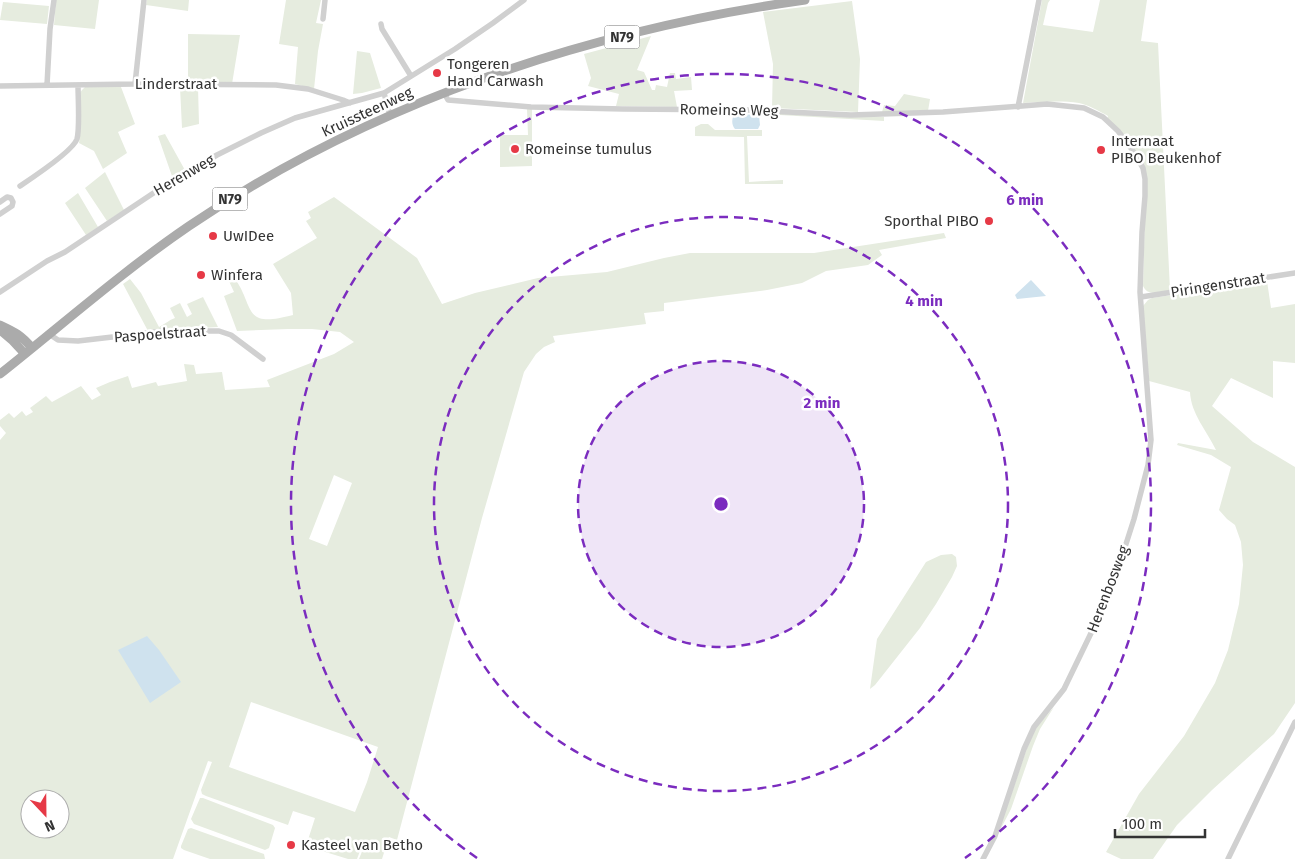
<svg xmlns="http://www.w3.org/2000/svg" width="1295" height="859" font-family="'Fira Sans',sans-serif">
<rect width="100%" height="100%" fill="#fff"/>
<path fill="#e6ecdf" fill-rule="evenodd" d="M56 0H99L95 29 54 25Z
M147 0H189L188 11 146 5Z
M286 0H321L316 23 323 24 318 51 314 89 295 84 298 47 279 44Z
M1042 0H1050L1048 3 1043 25 1093 32 1100 0H1147L1141 41 1158 43 1170 290C1160 292 1148 297 1143 286L1146 174 1107 119 1108 116C1099 111 1089 105 1079 103 1060 100 1042 102 1023 103Z
M852 1 860 59 858 112 772 108 773 64 763 12Z
M3 2 49 6 47 24 0 20Z
M188 34 240 35 232 84 188 82Z
M651 36 637 70 644 72 652 90H655L656 85 667 87 670 73H675L676 79 691 77 692 90 674 91 677 107 616 106 619 94 588 86 591 78 584 54Z
M357 51 370 53 381 88 362 93 353 94Z
M85 87H121L135 124 118 132 127 153 103 169 94 151 79 143 80 137V93L82 90Z
M180 87H198L199 124 182 128Z
M904 94 930 99 928 111 882 112 884 105 895 106Z
M527 109H532V166L500 167V135H528Z
M762 112 884 117V121L762 114Z
M701 124H708L715 130H762V136H747L749 182 783 180V184H745L744 137 695 136V127Z
M165 134 186 172 173 179 158 136Z
M105 172 124 210 107 221 85 188Z
M78 193 98 227 86 235 65 203Z
M334 197 417 258 442 304 475 293 538 278 607 272 664 258 690 253H814L944 233 946 238 879 250 882 255 868 265 826 271 802 283 767 290 664 303V311L644 313 646 324 553 336 555 342 544 347 536 354 524 372 482 518 397 840 389 837 382 859H359L365 844 363 843 357 859H348L306 846 315 818 293 811 288 825 206 796 202 794 201 790 212 762 208 761 173 859H0V440L6 433 0 426V420L9 413 14 418 22 411 26 416 33 412 30 408 46 396 52 402 81 386 92 400 101 395 96 388 110 382 128 376 132 388 156 382 158 386 187 381 184 364 194 365 196 374 222 372 225 390 270 387 267 380 334 354 354 342 340 332 312 329H288L237 331 224 296 234 292 228 279 229 275 233 276C256 306 240 329 293 315L291 293 273 264 317 238 306 221 311 218 308 212ZM334 475 352 483 327 546 309 539ZM251 702 378 747 367 782 355 812 229 767ZM30 799H60V829H30Z
M130 279 141 293 159 327C165 324 169 320 175 318L170 308 180 303 187 317 192 314 187 304 203 297 218 327 148 331 123 284Z
M1267 281 1271 308 1295 304V363L1273 361V398L1231 378 1212 406 1253 442 1295 467V703L1274 734 1212 790 1177 825 1153 859H1121L1106 852 1139 794 1184 736 1215 683 1228 650 1239 604 1243 565 1241 542 1235 525 1227 519 1219 510 1231 467 1211 455 1177 445 1178 443 1216 450C1207 431 1191 414 1190 392L1149 381 1143 306 1148 300 1152 298Z
M952 554 956 557 957 566 952 577 936 604 920 628 875 685 870 689 877 639 926 562 941 555Z
M1054 707 1040 729 1033 746 1011 809 997 836 1027 748 1037 726Z
M200 798H203L273 825 275 828 269 848 265 850 194 824 191 819Z
M191 828 264 854 265 859H210L184 850 181 848V846L188 829Z"/>
<path fill="#cfe2ee" d="M734 114 759 115 760 125 758 129H735C731 124 732 119 734 114Z
M1031 280 1046 296 1017 299 1015 295Z
M147 636 159 650 181 682 150 703 118 650Z"/>
<g fill="none" stroke-linecap="round" stroke-linejoin="round">
<path stroke="#d0d0d0" stroke-width="5.5" d="M323 19 325 0
M381 24 382 29 411 76
M135 84 144 0
M47 85 50 29 54 0
M0 86 135 84 276 85 308 89 343 100 350 103
M384 93 390 115
M444 93 448 100 531 107 623 109 747 110 851 115 943 112 1047 104 1084 108 1103 117 1118 131 1131 148 1143 168 1145 179V196L1142 232 1140 292 1151 440 1148 465 1134 519 1117 572 1093 629 1064 689 1034 727 1024 749 995 836 983 859
M1018 107 1039 0
M20 186C32 178 73 151 77 139 80 128 78 98 78 85
M0 202 7 197 11 198 13 202 12 206 0 214
M0 292 47 261 65 252 167 184 217 155 261 133 295 118 384 93 455 49 493 23 524 0
M1141 297 1295 273
M49 334 58 340 78 341 164 331H219L231 335 263 359
M1228 859 1295 722"/>
<path stroke="#ababab" stroke-width="9" d="M0 325C15 332 21 335 32 348
M0 330 12 340 25 354
M0 374C63 324 123 271 189 226 372 102 587 31 805 0"/>
</g>
<circle cx="721" cy="504" r="143" fill="#7b2cbf" fill-opacity=".12"/>
<g fill="none" stroke="#7b2cbf" stroke-width="2.5" stroke-dasharray="9 6">
<circle cx="721" cy="504" r="143"/>
<circle cx="721" cy="504" r="287"/>
<path d="M477 858A430 430 0 1 1 965 858"/>
</g>
<g fill="#e63946" stroke="#fff" stroke-width="2">
<circle cx="437" cy="73" r="5"/>
<circle cx="515" cy="149" r="5"/>
<circle cx="1101" cy="150" r="5"/>
<circle cx="989" cy="221" r="5"/>
<circle cx="213" cy="236" r="5"/>
<circle cx="201" cy="275" r="5"/>
<circle cx="291" cy="845" r="5"/>
</g>
<g text-anchor="middle" stroke-width="5" stroke-linejoin="round" paint-order="stroke">
<g fill="#fff" stroke="#707070" stroke-width="1">
<rect x="604.5" y="25.5" width="35" height="23" rx="4"/>
<rect x="212.5" y="187.5" width="35" height="23" rx="4"/>
</g>
<g font-size="14" font-weight="bold" fill="#333">
<text x="622" y="42">N79</text>
<text x="230" y="204">N79</text>
</g>
<g font-size="15" fill="#333" stroke="#fff" text-anchor="start">
<text x="447" y="69">Tongeren<tspan x="447" dy="17">Hand Carwash</tspan></text>
<text x="1111" y="146">Internaat<tspan x="1111" dy="17">PIBO Beukenhof</tspan></text>
<text x="525" y="154">Romeinse tumulus</text>
<text x="979" y="226" text-anchor="end">Sporthal PIBO</text>
<text x="223" y="241">UwIDee</text>
<text x="211" y="280">Winfera</text>
<text x="301" y="850">Kasteel van Betho</text>
</g>
<g font-size="15" fill="#333" stroke="#fff">
<text x="176" y="89">Linderstraat</text>
<text transform="translate(729 110) rotate(1)" y="5">Romeinse Weg</text>
<text transform="translate(367 112) rotate(-25)" y="5">Kruissteenweg</text>
<text transform="translate(184 175) rotate(-30)" y="5">Herenweg</text>
<text transform="translate(1218 285) rotate(-9)" y="5">Piringenstraat</text>
<text transform="translate(160 334) rotate(-4)" y="5">Paspoelstraat</text>
<text transform="translate(1108 589) rotate(-69)" y="5">Herenbosweg</text>
</g>
</g>
<circle cx="721" cy="504" r="8" fill="#7b2cbf" stroke="#fff" stroke-width="2.5"/>
<g font-size="15" text-anchor="middle" font-weight="bold" fill="#7b2cbf" stroke="#fff" stroke-width="5" stroke-linejoin="round" paint-order="stroke">
<text x="1025" y="205">6 min</text>
<text x="924" y="306">4 min</text>
<text x="822" y="408">2 min</text>
</g>
<g transform="translate(45 814) rotate(158)"><circle r="24" fill="#ffffff" stroke="#adadad"/>
<path d="M0-4L9 19L0 12L-9 19Z" fill="#e63946"/>
<text y="-8" font-size="14" font-weight="bold" text-anchor="middle" fill="#333333">N</text>
</g>
<path d="M1115 829v8h90v-8" fill="none" stroke="#333333" stroke-width="2.5"/>
<text x="1122" y="829" font-size="15" fill="#333333" stroke="#ffffff" stroke-width="4" paint-order="stroke">100 m</text>
</svg>
